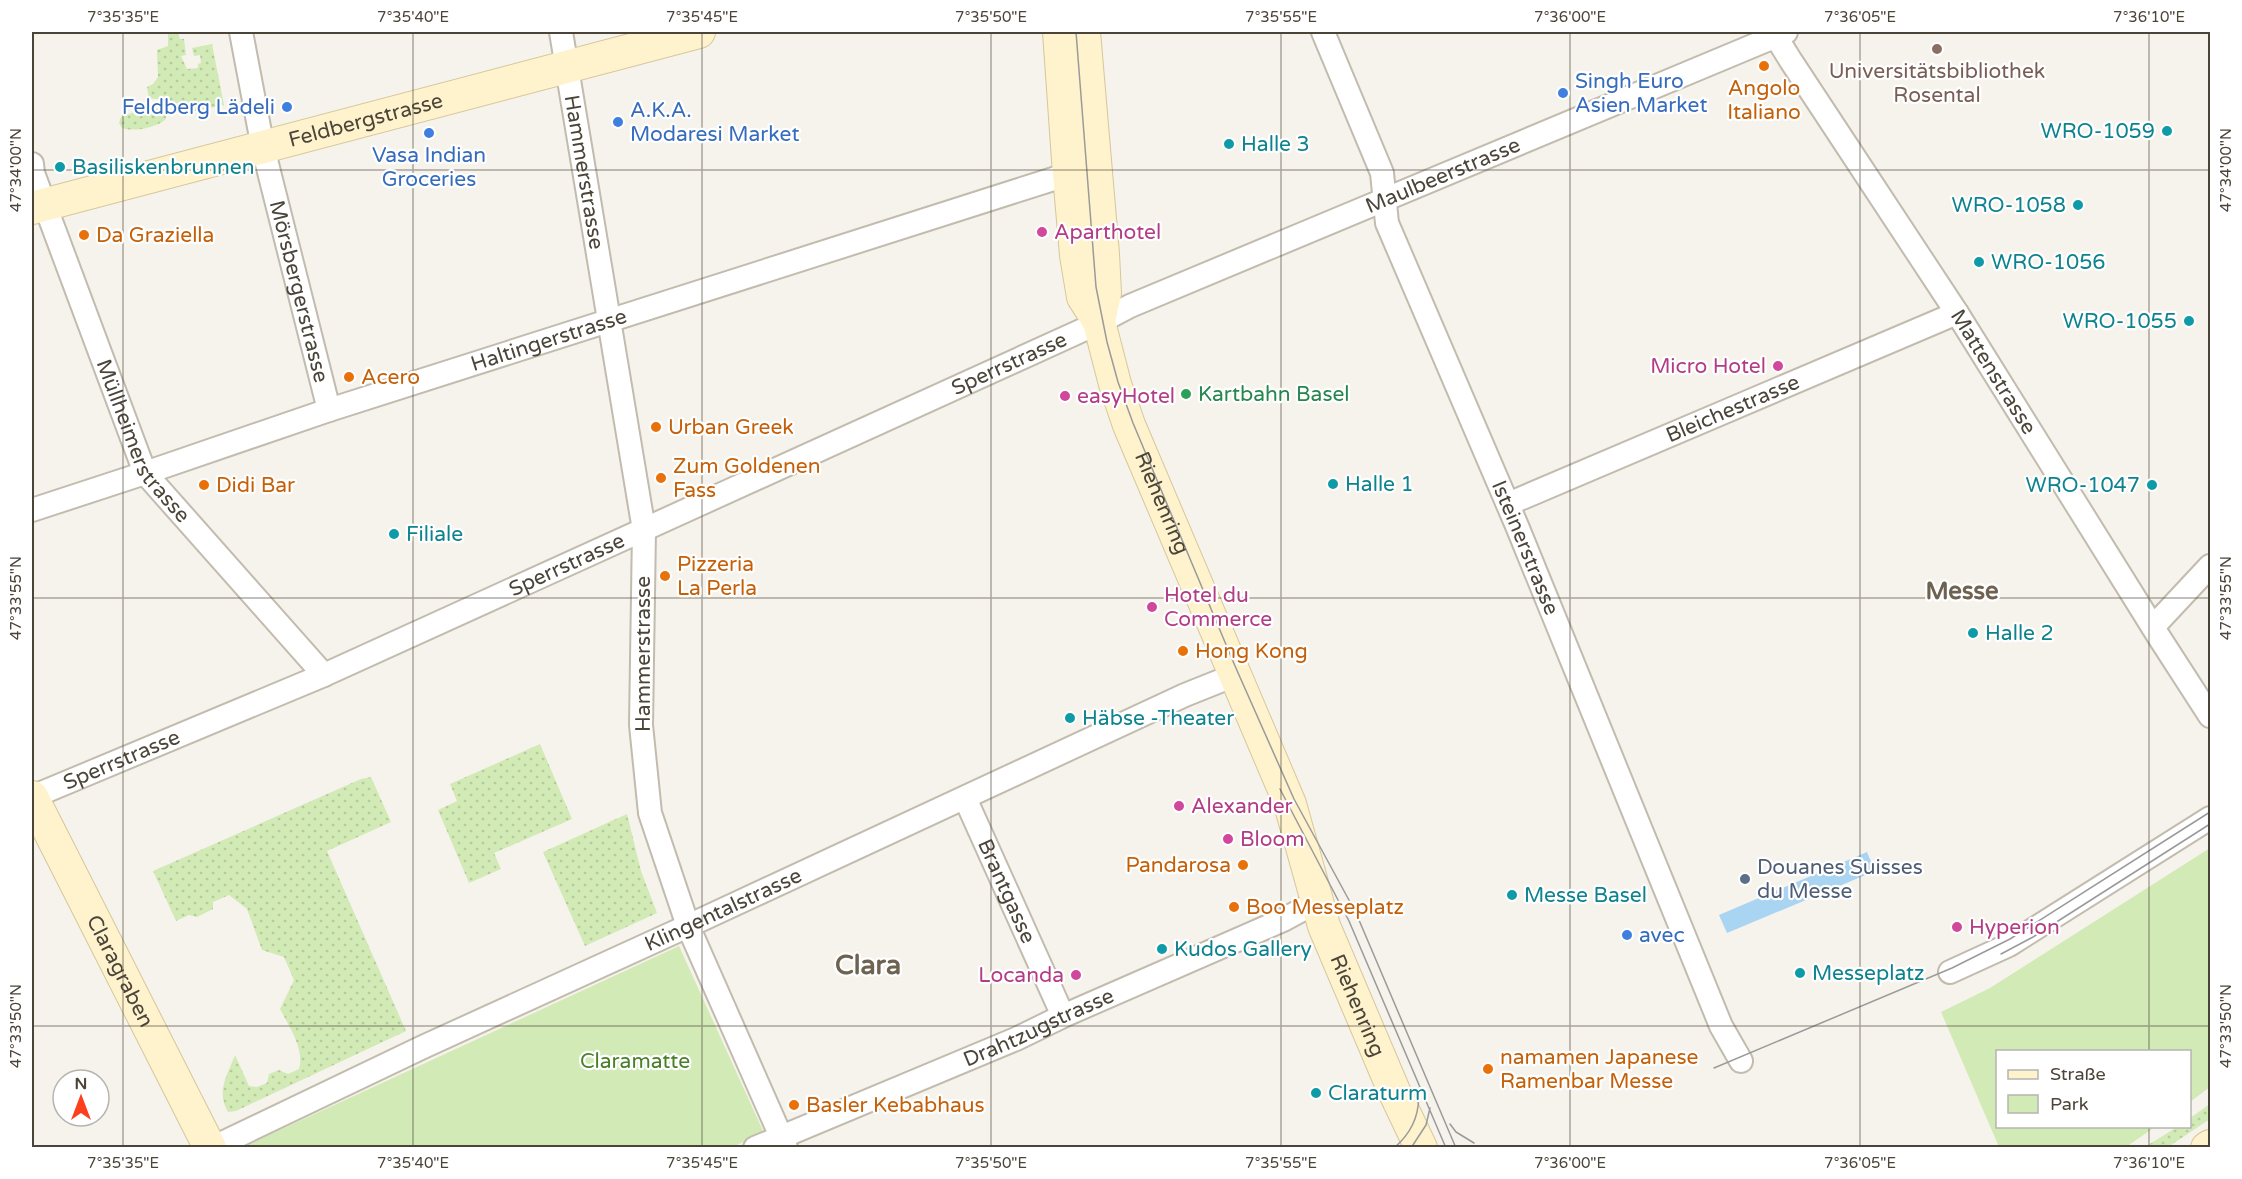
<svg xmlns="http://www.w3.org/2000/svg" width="2242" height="1179" font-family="'Varela Round',sans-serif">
<defs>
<pattern id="grass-dots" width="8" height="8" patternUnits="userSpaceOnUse" patternTransform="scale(1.5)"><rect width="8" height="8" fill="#d2eab5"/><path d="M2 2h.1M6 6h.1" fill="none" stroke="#b6ca9c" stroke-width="1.8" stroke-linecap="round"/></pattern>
</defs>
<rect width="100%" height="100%" fill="#f6f3ec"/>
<path fill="url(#grass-dots)" d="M168 32H183L178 33 180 39H184L186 55 181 56 187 69 198 68V64L201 63 200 55 194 56 192 48 212 44 224 105 181 114C174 100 164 98 149 99L147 87 153 84 158 77 157 50 168 46Z
M145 108 163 109 167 114 165 120C155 128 134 132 122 128L119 123 121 117Z
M540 744 572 819 494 853 501 869 469 883 438 810 457 801 450 784Z
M371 777 391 822 327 851 406 1031 236 1111 228 1112C216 1091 227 1076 235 1055L249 1086 257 1087 267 1083 269 1074 279 1070 288 1074 299 1069C305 1050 289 1026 280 1009L294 980 284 957 262 950 247 909 229 895 213 902V909L197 917 189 915 176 921 153 871 361 779Z
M627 814 641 871 657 913 585 946 543 852Z
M2210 1104V1119L2168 1147H2145L2177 1127 2190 1126V1118Z"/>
<path fill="#d2eab5" d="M2210 848V1087L2190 1102V1052H1998V1126L2155 1127 2126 1147H1999L1941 1012 1990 988Z
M679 946 764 1133 730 1148H241Z"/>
<path fill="#a9d4f2" d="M1867 852 1875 871 1727 933 1719 915Z"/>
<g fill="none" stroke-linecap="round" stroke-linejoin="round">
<g stroke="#c2bbae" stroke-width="26">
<g id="street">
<path id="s1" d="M241 32 263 148 329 410"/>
<path id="s2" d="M561 32 644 530 641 725 650 813 688 926 786 1148"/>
<path id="s3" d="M1323 32 1382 173 1387 223 1517 526 1721 1026 1741 1061"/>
<path id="s4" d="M1773 32 1791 61 1957 313 2159 637 2210 716"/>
<path id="s5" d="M32 164 33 173 145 473 324 675"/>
<path id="s6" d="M1508 504 1957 313"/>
<path id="s7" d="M32 510 145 473 329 410 1069 174"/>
<path d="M2153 627 2210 566"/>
<path id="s8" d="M32 795V797L324 675 1096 324 1130 306 1786 32"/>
<path id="s9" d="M965 798 1063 1016"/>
<path d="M1950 972 2009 945 2210 818"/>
<path id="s10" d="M212 1148 423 1047 688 926 1185 695 1235 675"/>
<path id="s11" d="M755 1148 1016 1039 1063 1016 1283 920 1318 901"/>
</g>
</g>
<g stroke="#d6c79b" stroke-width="34">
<g id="secondary">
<path id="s12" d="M1059 32 1069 174 1076 255 1083 297 1099 322 1115 384 1129 425 1290 804 1324 926 1394 1091 1421 1148"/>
<path d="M1084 32 1103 254 1105 293 1099 322"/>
<path id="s13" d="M32 208 699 32"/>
<path id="s14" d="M32 797 210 1148"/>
<path d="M2207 1148 2210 1146"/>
</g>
</g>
<use href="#street" stroke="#fff" stroke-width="22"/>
<use href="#secondary" stroke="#fff3cd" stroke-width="32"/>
<path stroke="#9a9a9a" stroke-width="1.5" d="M1076 32 1096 287 1107 342 1118 382 1133 423 1235 666 1294 799 1356 913 1456 1148
M1280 789 1349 921 1446 1148
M2001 954 2033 937 2210 824
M1714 1068 1952 968 2010 939 2210 812
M1450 1124 1456 1132 1474 1143
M1394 1148C1413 1132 1421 1112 1418 1088
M1411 1148 1426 1125 1430 1108"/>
</g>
<path fill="none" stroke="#4b4439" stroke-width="1.5" stroke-opacity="0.45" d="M123 32V1148M413 32V1148M702 32V1148M991 32V1148M1281 32V1148M1570 32V1148M1860 32V1148M2149 32V1052M32 170H2210M32 598H2210M32 1026H2210M2149 1126V1148"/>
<circle fill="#8d6e63" stroke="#fff" stroke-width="2" cx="1937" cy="49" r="6"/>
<g fill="#e8710a" stroke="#fff" stroke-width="2">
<circle cx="1764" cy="66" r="6"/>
<circle cx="84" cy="235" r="6"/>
<circle cx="349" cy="377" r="6"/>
<circle cx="656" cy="427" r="6"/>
<circle cx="661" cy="478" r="6"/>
<circle cx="204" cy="485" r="6"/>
<circle cx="665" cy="576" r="6"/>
<circle cx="1183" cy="651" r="6"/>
<circle cx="1243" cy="865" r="6"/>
<circle cx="1234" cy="907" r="6"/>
<circle cx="1488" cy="1069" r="6"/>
<circle cx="794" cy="1105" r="6"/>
</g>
<g fill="#3f7fe0" stroke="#fff" stroke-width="2">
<circle cx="1563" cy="93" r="6"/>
<circle cx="287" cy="107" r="6"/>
<circle cx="618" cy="122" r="6"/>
<circle cx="429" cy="133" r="6"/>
<circle cx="1627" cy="935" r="6"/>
</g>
<g fill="#0f9aa8" stroke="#fff" stroke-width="2">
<circle cx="2167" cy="131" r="6"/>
<circle cx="1229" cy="144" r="6"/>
<circle cx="60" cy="167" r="6"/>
<circle cx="2078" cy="205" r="6"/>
<circle cx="1979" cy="262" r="6"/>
<circle cx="2189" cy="321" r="6"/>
<circle cx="1333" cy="484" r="6"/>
<circle cx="2152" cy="485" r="6"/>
<circle cx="394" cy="534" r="6"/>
<circle cx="1973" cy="633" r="6"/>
<circle cx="1070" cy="718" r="6"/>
<circle cx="1512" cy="895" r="6"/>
<circle cx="1162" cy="949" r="6"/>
<circle cx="1800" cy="973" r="6"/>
<circle cx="1316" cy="1093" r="6"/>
</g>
<g fill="#d1479c" stroke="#fff" stroke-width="2">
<circle cx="1042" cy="232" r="6"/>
<circle cx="1778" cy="366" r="6"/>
<circle cx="1065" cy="396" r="6"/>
<circle cx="1152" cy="607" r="6"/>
<circle cx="1179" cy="806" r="6"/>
<circle cx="1228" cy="839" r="6"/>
<circle cx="1957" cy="927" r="6"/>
<circle cx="1076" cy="975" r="6"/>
</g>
<circle fill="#2e9e5b" stroke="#fff" stroke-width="2" cx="1186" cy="394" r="6"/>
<circle fill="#5c6f8a" stroke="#fff" stroke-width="2" cx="1745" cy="879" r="6"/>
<g text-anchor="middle" stroke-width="4.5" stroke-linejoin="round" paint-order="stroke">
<g font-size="21" fill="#785e54" stroke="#fff">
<text x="1937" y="78">Universitätsbibliothek<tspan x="1937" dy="24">Rosental</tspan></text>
</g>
<g font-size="21" fill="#366cbe" stroke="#fff" text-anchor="start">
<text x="1575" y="88">Singh Euro<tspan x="1575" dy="24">Asien Market</tspan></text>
<text x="275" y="114" text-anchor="end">Feldberg Lädeli</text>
<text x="630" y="117">A.K.A.<tspan x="630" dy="24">Modaresi Market</tspan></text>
<text x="429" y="162" text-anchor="middle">Vasa Indian<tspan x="429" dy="24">Groceries</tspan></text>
<text x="1639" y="942">avec</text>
</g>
<g font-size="21" fill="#c56008" stroke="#fff" text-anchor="start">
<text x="1764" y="95" text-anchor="middle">Angolo<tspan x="1764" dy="24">Italiano</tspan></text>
<text x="96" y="242">Da Graziella</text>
<text x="361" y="384">Acero</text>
<text x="668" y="434">Urban Greek</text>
<text x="673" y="473">Zum Goldenen<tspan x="673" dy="24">Fass</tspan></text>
<text x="216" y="492">Didi Bar</text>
<text x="677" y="571">Pizzeria<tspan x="677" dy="24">La Perla</tspan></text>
<text x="1195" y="658">Hong Kong</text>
<text x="1231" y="872" text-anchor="end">Pandarosa</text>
<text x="1246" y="914">Boo Messeplatz</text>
<text x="1500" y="1064">namamen Japanese<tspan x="1500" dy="24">Ramenbar Messe</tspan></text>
<text x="806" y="1112">Basler Kebabhaus</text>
</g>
<g font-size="21" fill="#4b4439" stroke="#fff">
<text dy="7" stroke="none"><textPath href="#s13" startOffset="345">Feldbergstrasse</textPath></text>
<text dy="7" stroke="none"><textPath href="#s2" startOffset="142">Hammerstrasse</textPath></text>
<text dy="7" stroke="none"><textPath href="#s8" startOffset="1544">Maulbeerstrasse</textPath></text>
<text dy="7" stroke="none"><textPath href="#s1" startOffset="266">Mörsbergerstrasse</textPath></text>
<text dy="7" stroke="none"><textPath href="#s7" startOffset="544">Haltingerstrasse</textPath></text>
<text dy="7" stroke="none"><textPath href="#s8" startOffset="1071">Sperrstrasse</textPath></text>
<text dy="7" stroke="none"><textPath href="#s4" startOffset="405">Mattenstrasse</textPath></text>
<text dy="7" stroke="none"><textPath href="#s6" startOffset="244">Bleichestrasse</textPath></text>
<text dy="7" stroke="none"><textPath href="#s5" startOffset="300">Müllheimerstrasse</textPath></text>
<text dy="7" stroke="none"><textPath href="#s12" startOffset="488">Riehenring</textPath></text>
<text dy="7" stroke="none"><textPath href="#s3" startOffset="556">Isteinerstrasse</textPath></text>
<text dy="7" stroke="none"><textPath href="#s8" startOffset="585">Sperrstrasse</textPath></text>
<text transform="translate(643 654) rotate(-90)" y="7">Hammerstrasse</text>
<text dy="7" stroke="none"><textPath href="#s8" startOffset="99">Sperrstrasse</textPath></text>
<text dy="7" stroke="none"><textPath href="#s9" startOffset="102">Brantgasse</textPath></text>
<text dy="7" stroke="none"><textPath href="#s10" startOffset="564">Klingentalstrasse</textPath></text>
<text dy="7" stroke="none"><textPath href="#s14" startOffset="195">Claragraben</textPath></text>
<text dy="7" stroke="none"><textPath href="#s12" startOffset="1028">Riehenring</textPath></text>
<text dy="7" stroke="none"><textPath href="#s11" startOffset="308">Drahtzugstrasse</textPath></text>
</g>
<g font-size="21" fill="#0d838f" stroke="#fff" text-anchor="start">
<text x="2155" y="138" text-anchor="end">WRO-1059</text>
<text x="1241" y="151">Halle 3</text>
<text x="72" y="174">Basiliskenbrunnen</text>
<text x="2066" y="212" text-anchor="end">WRO-1058</text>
<text x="1991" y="269">WRO-1056</text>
<text x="2177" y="328" text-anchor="end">WRO-1055</text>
<text x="1345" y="491">Halle 1</text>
<text x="2140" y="492" text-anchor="end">WRO-1047</text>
<text x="406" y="541">Filiale</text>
<text x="1985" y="640">Halle 2</text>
<text x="1082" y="725">Häbse -Theater</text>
<text x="1524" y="902">Messe Basel</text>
<text x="1174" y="956">Kudos Gallery</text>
<text x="1812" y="980">Messeplatz</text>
<text x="1328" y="1100">Claraturm</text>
</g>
<g font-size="21" fill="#b23c85" stroke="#fff" text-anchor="start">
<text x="1054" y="239">Aparthotel</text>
<text x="1766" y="373" text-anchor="end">Micro Hotel</text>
<text x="1077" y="403">easyHotel</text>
<text x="1164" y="602">Hotel du<tspan x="1164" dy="24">Commerce</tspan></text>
<text x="1191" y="813">Alexander</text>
<text x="1240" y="846">Bloom</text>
<text x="1969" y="934">Hyperion</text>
<text x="1064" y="982" text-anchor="end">Locanda</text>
</g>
<g font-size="21" fill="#27864d" stroke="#fff" text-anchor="start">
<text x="1198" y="401">Kartbahn Basel</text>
</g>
<g font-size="21" fill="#4e5e75" stroke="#fff" text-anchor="start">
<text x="1757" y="874">Douanes Suisses<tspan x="1757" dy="24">du Messe</tspan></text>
</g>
<g font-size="21" fill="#4a7f2a" stroke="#fff">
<text x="635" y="1068">Claramatte</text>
</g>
<g font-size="24" font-weight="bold" fill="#6e6250" stroke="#fff">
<text x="1962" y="599">Messe</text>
</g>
<g font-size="27" font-weight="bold" fill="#6e6250" stroke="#fff">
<text x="868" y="974">Clara</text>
</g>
</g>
<rect width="2242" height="1179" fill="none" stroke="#ffffff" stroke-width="66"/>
<rect x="1996" y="1050" width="195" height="78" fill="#ffffff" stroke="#b7b4b0" stroke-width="1.5"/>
<rect x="2008" y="1070" width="30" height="9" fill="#fff3cd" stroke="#b7b4b0" stroke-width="1.5"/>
<text x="2050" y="1080" font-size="18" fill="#4b4439">Straße</text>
<rect x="2008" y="1095" width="30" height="18" fill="#d2eab5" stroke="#b7b4b0" stroke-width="1.5"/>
<text x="2050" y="1110" font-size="18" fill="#4b4439">Park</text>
<g transform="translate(81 1098)"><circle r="28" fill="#ffffff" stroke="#b7b4b0" stroke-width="1.5"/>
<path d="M0-4.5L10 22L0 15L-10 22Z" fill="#fc3f1d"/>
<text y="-9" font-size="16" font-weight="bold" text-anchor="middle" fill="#4b4439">N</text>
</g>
<rect x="33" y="33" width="2176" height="1113" fill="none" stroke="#4b4439" stroke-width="2"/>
<g font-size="15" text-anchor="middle" fill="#4b4439">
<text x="123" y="22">7°35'35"E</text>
<text x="413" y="22">7°35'40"E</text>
<text x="702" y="22">7°35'45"E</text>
<text x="991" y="22">7°35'50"E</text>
<text x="1281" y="22">7°35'55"E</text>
<text x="1570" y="22">7°36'00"E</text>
<text x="1860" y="22">7°36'05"E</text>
<text x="2149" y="22">7°36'10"E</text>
<text transform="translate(16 170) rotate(-90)" y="5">47°34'00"N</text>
<text transform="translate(2226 170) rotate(-90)" y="5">47°34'00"N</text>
<text transform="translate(16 598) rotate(-90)" y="5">47°33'55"N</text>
<text transform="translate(2226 598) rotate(-90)" y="5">47°33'55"N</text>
<text transform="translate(16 1026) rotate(-90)" y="5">47°33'50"N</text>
<text transform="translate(2226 1026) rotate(-90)" y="5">47°33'50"N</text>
<text x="123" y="1168">7°35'35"E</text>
<text x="413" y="1168">7°35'40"E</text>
<text x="702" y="1168">7°35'45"E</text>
<text x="991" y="1168">7°35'50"E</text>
<text x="1281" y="1168">7°35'55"E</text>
<text x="1570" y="1168">7°36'00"E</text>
<text x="1860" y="1168">7°36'05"E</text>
<text x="2149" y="1168">7°36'10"E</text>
</g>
</svg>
